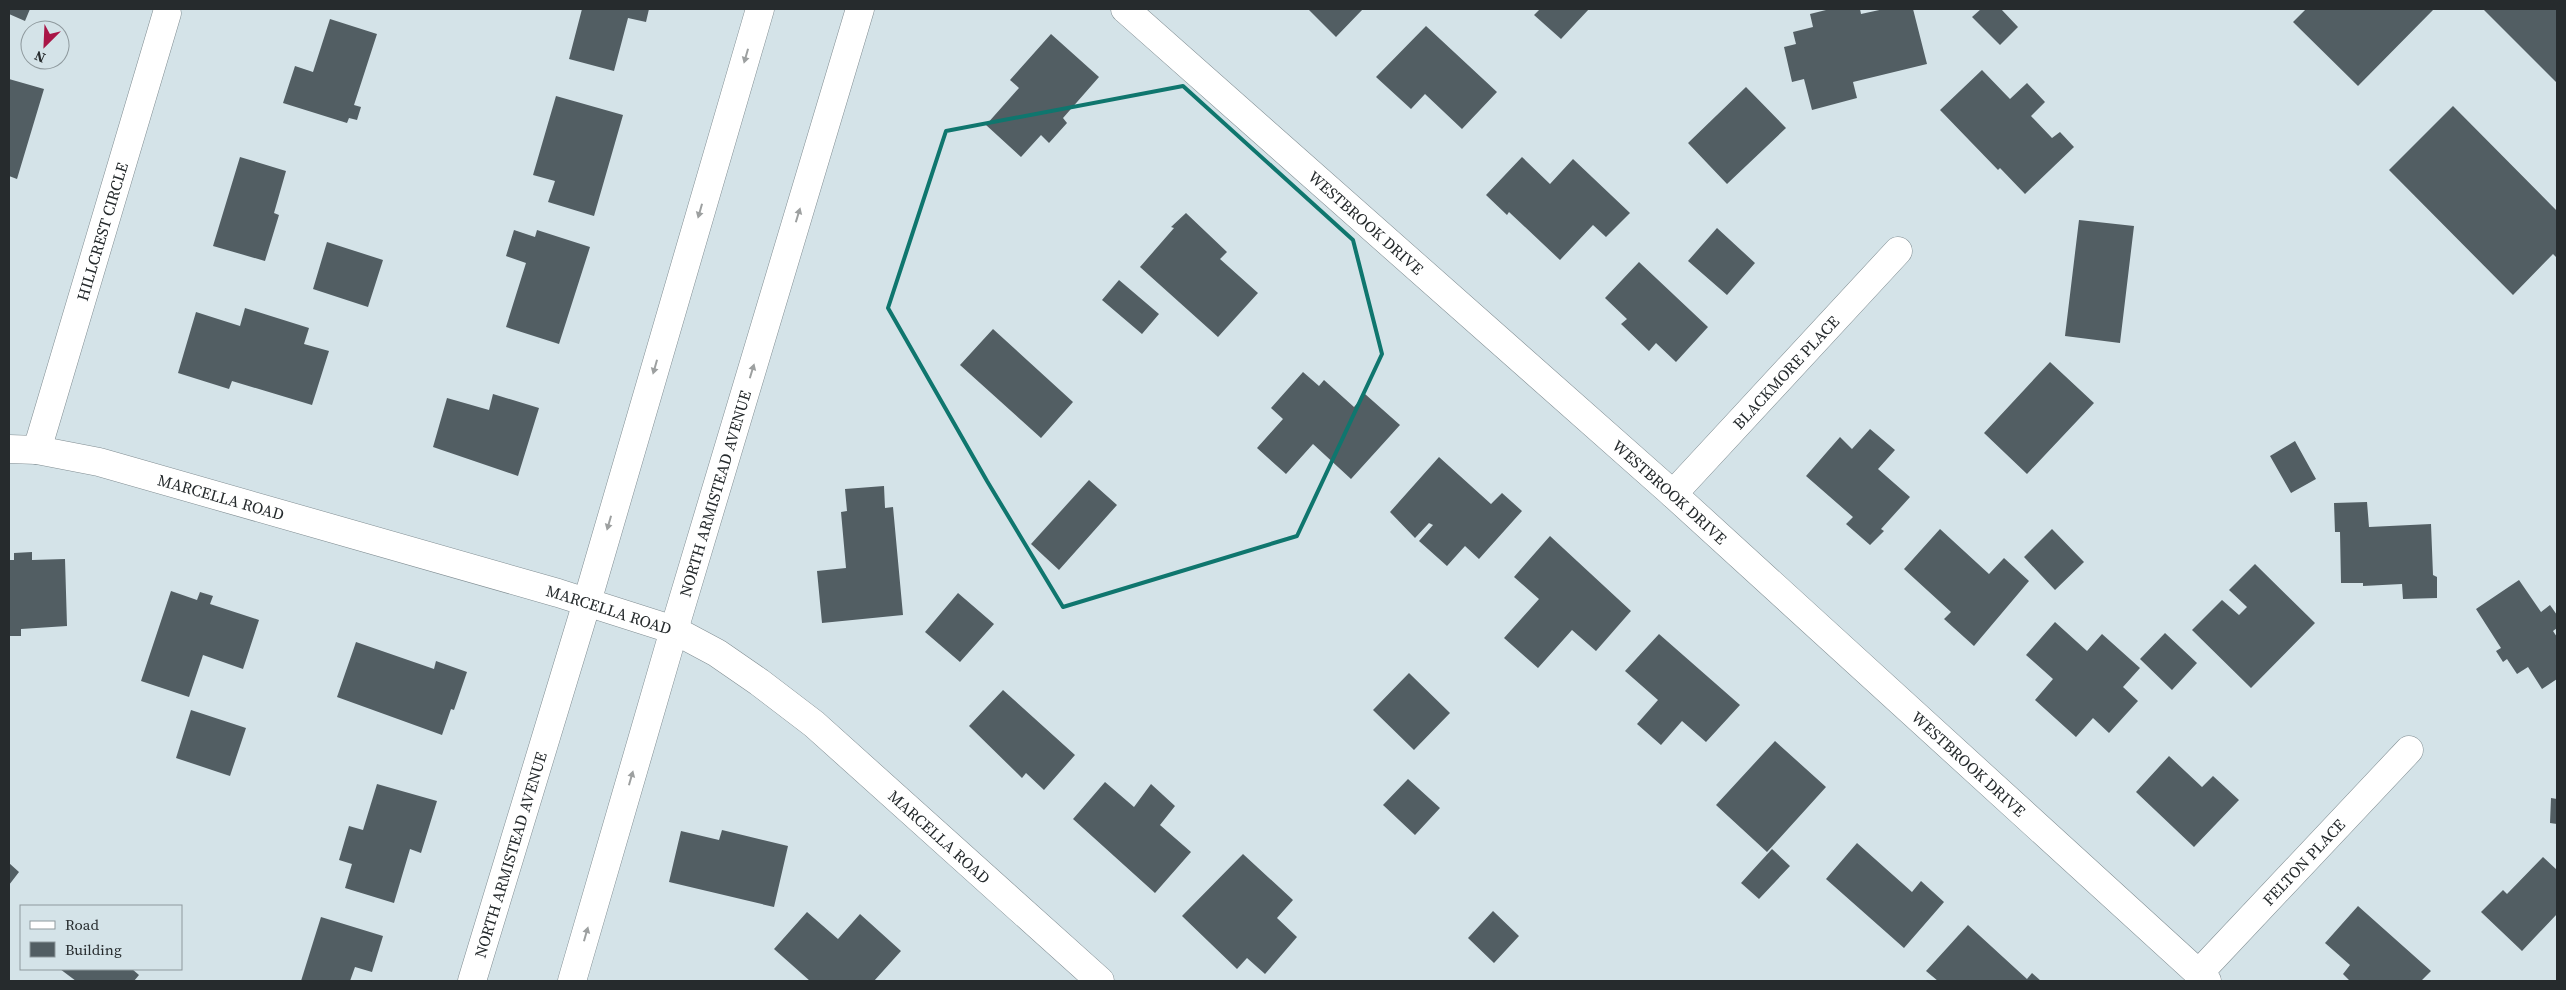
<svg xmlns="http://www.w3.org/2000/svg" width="2566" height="990" font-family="'Source Serif 4',serif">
<rect width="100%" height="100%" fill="#d4e3e8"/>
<path fill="#525e63" d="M9 9H30L25 21 9 14Z
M582 9H649L646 22 628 18 614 71 569 59Z
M1308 9H1363L1336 37Z
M1540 9H1589L1561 39 1534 15Z
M1830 9H1860L1861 14 1884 9H1913L1927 64 1853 82 1857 98 1812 110 1804 79 1792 82 1784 47 1796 44 1793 32 1813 27 1810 14Z
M1981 9H2001L2018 27 2000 45 1972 17Z
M2306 9H2434L2358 86 2293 22Z
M2483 9H2557V83Z
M330 19 377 34 354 105 361 107 357 120 349 118 347 123 283 103 295 66 313 72Z
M1426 26 1497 92 1462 129 1425 94 1411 109 1376 77Z
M1051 34 1099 77 1063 118 1067 123 1049 143 1041 135 1021 157 986 125 1019 88 1010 80Z
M1982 70 2010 99 2027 83 2045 102 2031 116 2052 138 2060 132 2074 147 2025 194 2000 168 1998 170 1940 110Z
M9 79 44 89 17 179 9 176Z
M1746 87 1786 128 1727 184 1688 143Z
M556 96 623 115 594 216 548 202 555 181 533 175Z
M2453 106 2557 211V258L2553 254 2513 295 2389 170Z
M240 157 286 171 274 213 279 215 265 261 213 246Z
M1522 157 1550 184 1573 159 1630 213 1606 237 1593 225 1560 260 1509 212 1507 215 1486 195Z
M1186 213 1227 252 1220 259 1258 293 1218 337 1140 267 1174 228 1171 227Z
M2079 220 2134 226 2120 343 2065 336Z
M1717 228 1755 263 1727 295 1688 261Z
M514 230 535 237 537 230 590 247 559 344 506 327 526 263 506 256Z
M327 242 383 260 368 307 313 289Z
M1639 262 1708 327 1676 362 1656 343 1649 351 1621 324 1627 319 1605 298Z
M1119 280 1159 314 1142 334 1102 300Z
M245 308 309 328 304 344 329 351 312 405 232 381 229 389 178 373 196 312 240 326Z
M993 329 1073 402 1041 438 960 365Z
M2050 362 2094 403 2027 474 1984 433Z
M1303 372 1319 386 1324 380 1354 407 1365 394 1400 425 1351 479 1313 444 1286 474 1257 448 1283 419 1271 408Z
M493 394 539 408 518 476 433 447 447 398 489 410Z
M1870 429 1895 450 1878 469 1910 497 1881 529 1884 531 1870 545 1846 524 1853 517 1806 476 1840 437 1852 449Z
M2295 441 2316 479 2291 493 2270 456Z
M1439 457 1491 504 1502 493 1522 511 1479 559 1465 546 1447 566 1419 541 1433 525 1429 523 1415 538 1390 512Z
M1089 480 1117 505 1059 570 1031 544Z
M884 486 885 508 893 507 903 615 822 623 817 571 846 568 841 512 847 511 845 489Z
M2367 502 2369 527 2431 524 2433 575 2437 577V598L2403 599 2402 584 2363 586V583H2341L2340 532H2335L2334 503Z
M1940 529 1989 574 2004 558 2029 581 1974 646 1944 619 1951 612 1904 569Z
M2052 529 2084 562 2055 590 2024 557Z
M1550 536 1631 611 1596 651 1572 630 1538 668 1504 638 1539 599 1514 577Z
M32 552V560L65 559 67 626 21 629V636H9V560H14V553Z
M2255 564 2315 623 2251 688 2192 630 2222 600 2239 615 2247 607 2229 590Z
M2519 580 2541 612 2550 605 2557 615V628L2553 631 2557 637V679L2542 689 2528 667 2517 674 2507 659 2503 662 2496 651 2501 648 2476 609Z
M171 591 197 600 200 592 213 596 210 604 259 620 243 669 203 655 189 697 141 681Z
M958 593 994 624 960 662 925 632Z
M2055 622 2087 651 2102 634 2140 668 2123 687 2138 701 2109 733 2093 718 2076 737 2035 700 2053 679 2026 655Z
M2165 633 2197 663 2172 690 2140 659Z
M1659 634 1740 705 1706 742 1682 721 1661 745 1637 724 1658 700 1625 671Z
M356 642 434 669 436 661 467 672 454 710 451 709 442 735 337 697Z
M1409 673 1450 713 1414 750 1373 710Z
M1003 690 1075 755 1044 790 1026 773 1022 778 969 726Z
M191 710 246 728 230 776 176 758Z
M1775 741 1826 787 1767 852 1716 805Z
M2169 756 2202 787 2213 776 2239 800 2194 847 2136 792Z
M1408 779 1440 808 1415 835 1383 805Z
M1105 782 1134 807 1151 784 1175 806 1160 825 1191 852 1155 893 1073 819Z
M377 784 437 801 421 853 410 849 394 903 345 888 352 864 339 860 349 826 363 830Z
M2551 798 2557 799V824L2550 823Z
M722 830 788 846 774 907 669 882 681 831 719 840Z
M1857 843 1912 892 1921 881 1944 902 1904 948 1826 879Z
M1772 849 1790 866 1759 899 1741 883Z
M1243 854 1293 900 1277 918 1297 937 1265 974 1247 958 1237 969 1182 916Z
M2543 857 2557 870V914L2522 951 2481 912 2503 890 2507 894Z
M9 863 19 872 9 885Z
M2358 906 2431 971 2421 981H2350L2343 974 2350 965 2325 943Z
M1493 911 1519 936 1494 963 1468 938Z
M807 912 838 939 860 914 901 951 874 981H810L774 949Z
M321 917 383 936 372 972 355 967 350 981H301Z
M1968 925 2027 979 2032 973 2041 981H1938L1926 971Z
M60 969H132L139 975 134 981H76Z"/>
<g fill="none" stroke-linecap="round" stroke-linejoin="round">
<g stroke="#808d92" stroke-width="29">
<g id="minor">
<path id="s1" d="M1125 9 1673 494 2207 981"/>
<path id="s2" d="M9 449 37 450 99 462 558 593 674 630 717 653 759 682 814 724 1100 981"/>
<path id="s3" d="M37 450 167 13"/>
<path id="s4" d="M1673 494 1898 251"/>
<path id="s5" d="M2198 974 2409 750"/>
</g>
</g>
<g stroke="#808d92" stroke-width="29">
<g id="major">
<path id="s6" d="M472 981 587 602 760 9"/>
<path id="s7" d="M572 981 674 630 860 9"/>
</g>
</g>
<use href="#minor" stroke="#fff" stroke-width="28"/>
<use href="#major" stroke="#fff" stroke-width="28"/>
</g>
<defs><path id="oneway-solid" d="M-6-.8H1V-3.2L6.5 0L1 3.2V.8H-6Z" transform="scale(1.25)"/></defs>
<g fill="#9da0a0">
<use href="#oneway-solid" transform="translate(746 56) rotate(106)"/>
<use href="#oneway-solid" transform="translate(700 211) rotate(106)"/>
<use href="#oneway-solid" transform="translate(798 215) rotate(-73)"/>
<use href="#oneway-solid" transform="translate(655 367) rotate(106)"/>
<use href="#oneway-solid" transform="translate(752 371) rotate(-73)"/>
<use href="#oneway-solid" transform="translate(609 523) rotate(106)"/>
<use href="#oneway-solid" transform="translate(631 778) rotate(-74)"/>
<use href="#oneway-solid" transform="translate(586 934) rotate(-74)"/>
</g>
<path fill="none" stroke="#0f766e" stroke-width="4" stroke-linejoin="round" d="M1183 86 1353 240 1382 354 1297 536 1063 607 987 481 888 308 946 131Z"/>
<g text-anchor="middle" stroke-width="5" stroke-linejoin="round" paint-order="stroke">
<g font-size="16" fill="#262b2d" stroke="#d4e3e8">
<text dy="6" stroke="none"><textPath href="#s1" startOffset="322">WESTBROOK DRIVE</textPath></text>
<text dy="6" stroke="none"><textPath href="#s3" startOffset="228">HILLCREST CIRCLE</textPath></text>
<text dy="6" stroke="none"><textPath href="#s4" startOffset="166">BLACKMORE PLACE</textPath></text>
<text dy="6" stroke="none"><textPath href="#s1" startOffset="728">WESTBROOK DRIVE</textPath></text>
<text dy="6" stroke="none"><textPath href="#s7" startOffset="508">NORTH ARMISTEAD AVENUE</textPath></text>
<text dy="6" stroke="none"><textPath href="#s2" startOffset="218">MARCELLA ROAD</textPath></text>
<text dy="6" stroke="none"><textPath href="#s2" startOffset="622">MARCELLA ROAD</textPath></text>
<text dy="6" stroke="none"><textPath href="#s1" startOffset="1132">WESTBROOK DRIVE</textPath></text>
<text dy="6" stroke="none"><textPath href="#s2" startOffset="1028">MARCELLA ROAD</textPath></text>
<text dy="6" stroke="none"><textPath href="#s6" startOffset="132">NORTH ARMISTEAD AVENUE</textPath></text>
<text dy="6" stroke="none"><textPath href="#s5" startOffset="154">FELTON PLACE</textPath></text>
</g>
</g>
<rect width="2566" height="990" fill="none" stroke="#262b2d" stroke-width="20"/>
<rect x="20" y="905" width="162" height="65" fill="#d4e3e8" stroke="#8e999d"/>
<rect x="30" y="921" width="25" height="8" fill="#ffffff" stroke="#8e999d"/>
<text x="65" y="930" font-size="15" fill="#262b2d">Road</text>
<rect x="30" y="942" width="25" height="15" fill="#525e63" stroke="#8e999d"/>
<text x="65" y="955" font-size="15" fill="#262b2d">Building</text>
<g transform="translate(45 45) rotate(204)"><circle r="24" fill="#d4e3e8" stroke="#8e999d"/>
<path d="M0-4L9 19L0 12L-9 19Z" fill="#a91546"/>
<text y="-8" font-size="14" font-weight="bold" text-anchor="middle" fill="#262b2d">N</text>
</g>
</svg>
